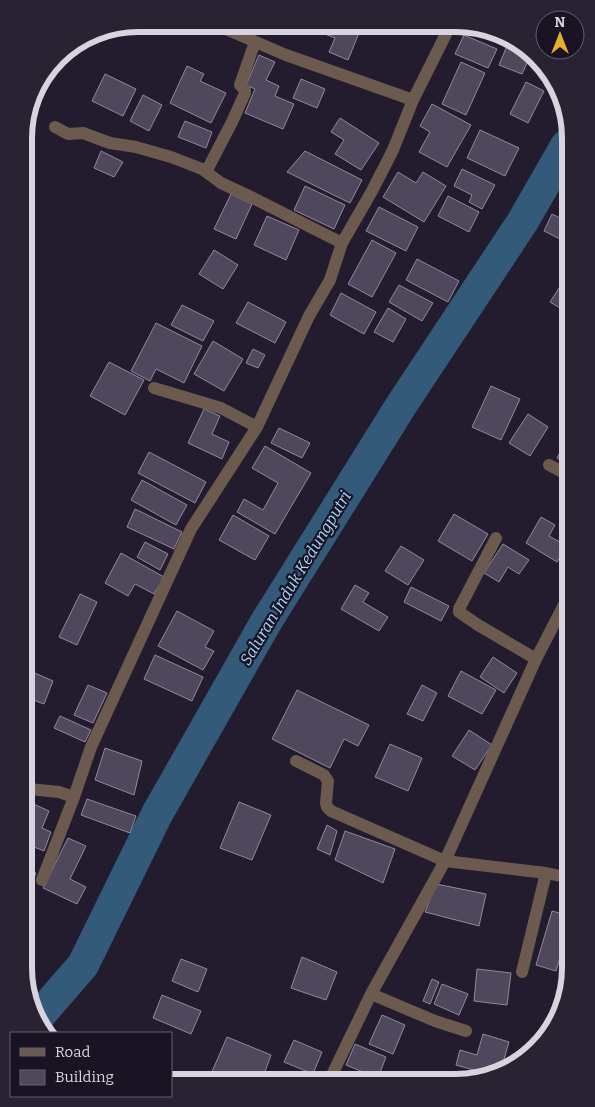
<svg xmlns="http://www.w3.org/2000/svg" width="595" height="1107" font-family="Bitter,serif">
<rect width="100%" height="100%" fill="#231c2e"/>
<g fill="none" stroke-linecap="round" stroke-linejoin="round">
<path stroke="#335a79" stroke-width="32" d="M38 1017 83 965 157 814 266 622 402 404 523 221 566 146"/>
</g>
<path fill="#4f485d" stroke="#90889f" d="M322 25H340L359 33 348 60 329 52 335 38 320 32Z
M126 26 121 34 112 29Z
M470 26H479L502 37 501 41Z
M464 35 497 49 488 68 455 54Z
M509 41 532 52 522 74 499 65Z
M259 55 275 62 266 80 279 86 275 96 294 104 283 129 245 113 255 89 246 85Z
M461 62 485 73 466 115 442 104Z
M187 66 204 74 200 81 226 93 211 123 170 103Z
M105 74 136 89 123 116 92 101Z
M301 79 325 89 317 108 293 98Z
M526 82 544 91 528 123 510 114Z
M143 95 162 105 149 131 130 121Z
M432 104 471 125 447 167 419 152 430 132 420 126Z
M340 118 379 143 361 170 335 154 344 140 331 132Z
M185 121 212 132 206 148 178 137Z
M480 130 519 148 505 176 467 158Z
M101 151 123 162 114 177 94 168Z
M305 151 362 180 350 203 287 172Z
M462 169 495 185 482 209 469 202 472 195 454 186Z
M398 172 416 183 423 172 446 186 424 222 383 197Z
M305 186 345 205 334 229 294 210Z
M231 194 252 204 236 239 214 229Z
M448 196 479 212 469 232 438 216Z
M379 207 418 227 406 251 366 231Z
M552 214 566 221V242L544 231Z
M267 216 299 230 286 260 254 245Z
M372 240 396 253 372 297 348 284Z
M214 250 238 265 223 289 199 274Z
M417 259 459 281 448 302 406 280Z
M565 279 566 280 567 309 565 311 550 302Z
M399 285 433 303 422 321 389 302Z
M341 293 376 312 364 334 330 315Z
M248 302 286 322 275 343 236 323Z
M182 305 214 321 203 341 171 325Z
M388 308 406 319 393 342 374 332Z
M156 323 202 346 184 383 156 369 150 381 131 371Z
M213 341 243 359 224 391 194 374Z
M253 349 265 355 258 368 246 363Z
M109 362 144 380 125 415 90 396Z
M491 386 520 399 501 440 472 427Z
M204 409 220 416 212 434 229 442 222 459 188 443Z
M528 414 548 427 530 456 509 443Z
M567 419V431L562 428Z
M279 428 310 443 302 458 271 443Z
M567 440 568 465 557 458Z
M265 446 311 473 275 534 237 512 244 499 263 510 278 483 252 468Z
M149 452 206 482 195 503 138 473Z
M142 480 187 505 176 525 131 500Z
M135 509 182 532 174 549 127 527Z
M454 514 488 534 472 561 438 541Z
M233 515 269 536 255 560 219 540Z
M541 517 555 525 549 536 567 546 557 562 526 543Z
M145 542 168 554 160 570 137 557Z
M503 544 529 560 519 574 508 567 499 582 484 573Z
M401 546 424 560 408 585 385 571Z
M121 553 164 577 154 594 135 584 128 596 105 583Z
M355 585 369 593 363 602 388 617 379 631 341 609Z
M411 587 449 606 441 621 404 602Z
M80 594 97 602 77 645 59 637Z
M177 611 214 631 205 647 214 651 203 670 158 646Z
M155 655 203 677 192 701 144 679Z
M493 657 517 673 504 693 480 677Z
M28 670 53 681 44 704 28 698Z
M461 671 496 690 482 714 448 696Z
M88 685 107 693 93 723 74 715Z
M422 685 437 693 423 721 407 714Z
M297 690 369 725 358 746 344 739 330 768 272 739Z
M60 716 91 730 85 742 54 728Z
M469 730 492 745 475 770 452 756Z
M390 744 422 758 408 791 375 777Z
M105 748 142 761 134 795 95 780Z
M87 799 136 816 130 833 81 815Z
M29 802 49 811 42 828 51 832 44 851 29 845Z
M239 802 271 815 252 860 220 848Z
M327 825 337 831 330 855 317 849Z
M345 831 395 849 383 883 335 860Z
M68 838 86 846 70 879 86 887 77 904 43 888Z
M29 870 36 873 29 889Z
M436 884 486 894 479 926 425 912Z
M552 911 571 916V921L556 971 536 965Z
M302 957 337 972 326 1000 291 988Z
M181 959 207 969 198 992 172 981Z
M477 969 511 973 507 1005 474 1001Z
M432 979 439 982 430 1004 423 1001Z
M442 984 468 994 459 1015 434 1004Z
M162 995 201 1011 191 1034 153 1018Z
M382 1015 405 1025 393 1054 369 1044Z
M483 1034 509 1042 500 1073 495 1076 456 1065 460 1050 477 1055Z
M227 1037 271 1055 262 1080 208 1081Z
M294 1040 322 1052 313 1074 284 1062Z
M355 1044 386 1057 378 1078 346 1065Z"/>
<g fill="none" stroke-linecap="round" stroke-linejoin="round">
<path stroke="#6d5a4f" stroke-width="12" d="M214 24 286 55 413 100
M55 127 68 134 83 133 110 143 136 147 171 157 202 169 221 183 249 196 342 243
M206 172 232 122 245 93V90L240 85 255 42
M154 388 221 408 257 427
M549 465 568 475
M496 538 459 609V612L478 625 536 659
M296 761 324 775 328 781 326 803 327 807 331 811 445 861 536 659 568 597
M29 789 59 792 74 797 91 747 191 529 257 427 309 316 330 280 342 243 372 191 393 150 413 100 450 26
M42 880 74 797
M522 972 546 873
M371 994 435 1021 466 1031
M330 1079 371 994 445 861 546 873 570 878"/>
</g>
<g text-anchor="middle" stroke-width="4.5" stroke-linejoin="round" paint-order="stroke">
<g font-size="16" font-style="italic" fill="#a4d6ff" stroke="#191324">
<text transform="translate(295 578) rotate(-59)" y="6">Saluran Induk Kedungputri</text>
</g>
</g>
<path d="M0 0H595V1107H0ZM138 32H456A106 106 0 0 1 562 138V968A106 106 0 0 1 456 1074H138A106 106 0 0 1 32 968V138A106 106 0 0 1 138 32Z" fill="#282233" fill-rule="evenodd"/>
<path fill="none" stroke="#d7d3df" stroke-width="6" d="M138 32H456A106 106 0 0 1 562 138V968A106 106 0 0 1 456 1074H138A106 106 0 0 1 32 968V138A106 106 0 0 1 138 32Z"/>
<rect x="10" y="1032" width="162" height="65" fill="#191324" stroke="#65606f"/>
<rect x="20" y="1048" width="25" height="8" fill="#6d5a4f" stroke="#65606f"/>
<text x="55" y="1057" font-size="15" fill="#d7d3df">Road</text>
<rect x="20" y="1070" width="25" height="15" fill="#4f485d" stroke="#65606f"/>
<text x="55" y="1082" font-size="15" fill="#d7d3df">Building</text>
<g transform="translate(560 35)"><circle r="24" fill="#191324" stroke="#65606f"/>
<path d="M0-4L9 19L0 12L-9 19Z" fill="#e2af34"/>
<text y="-8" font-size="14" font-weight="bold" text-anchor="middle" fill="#d7d3df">N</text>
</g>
</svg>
